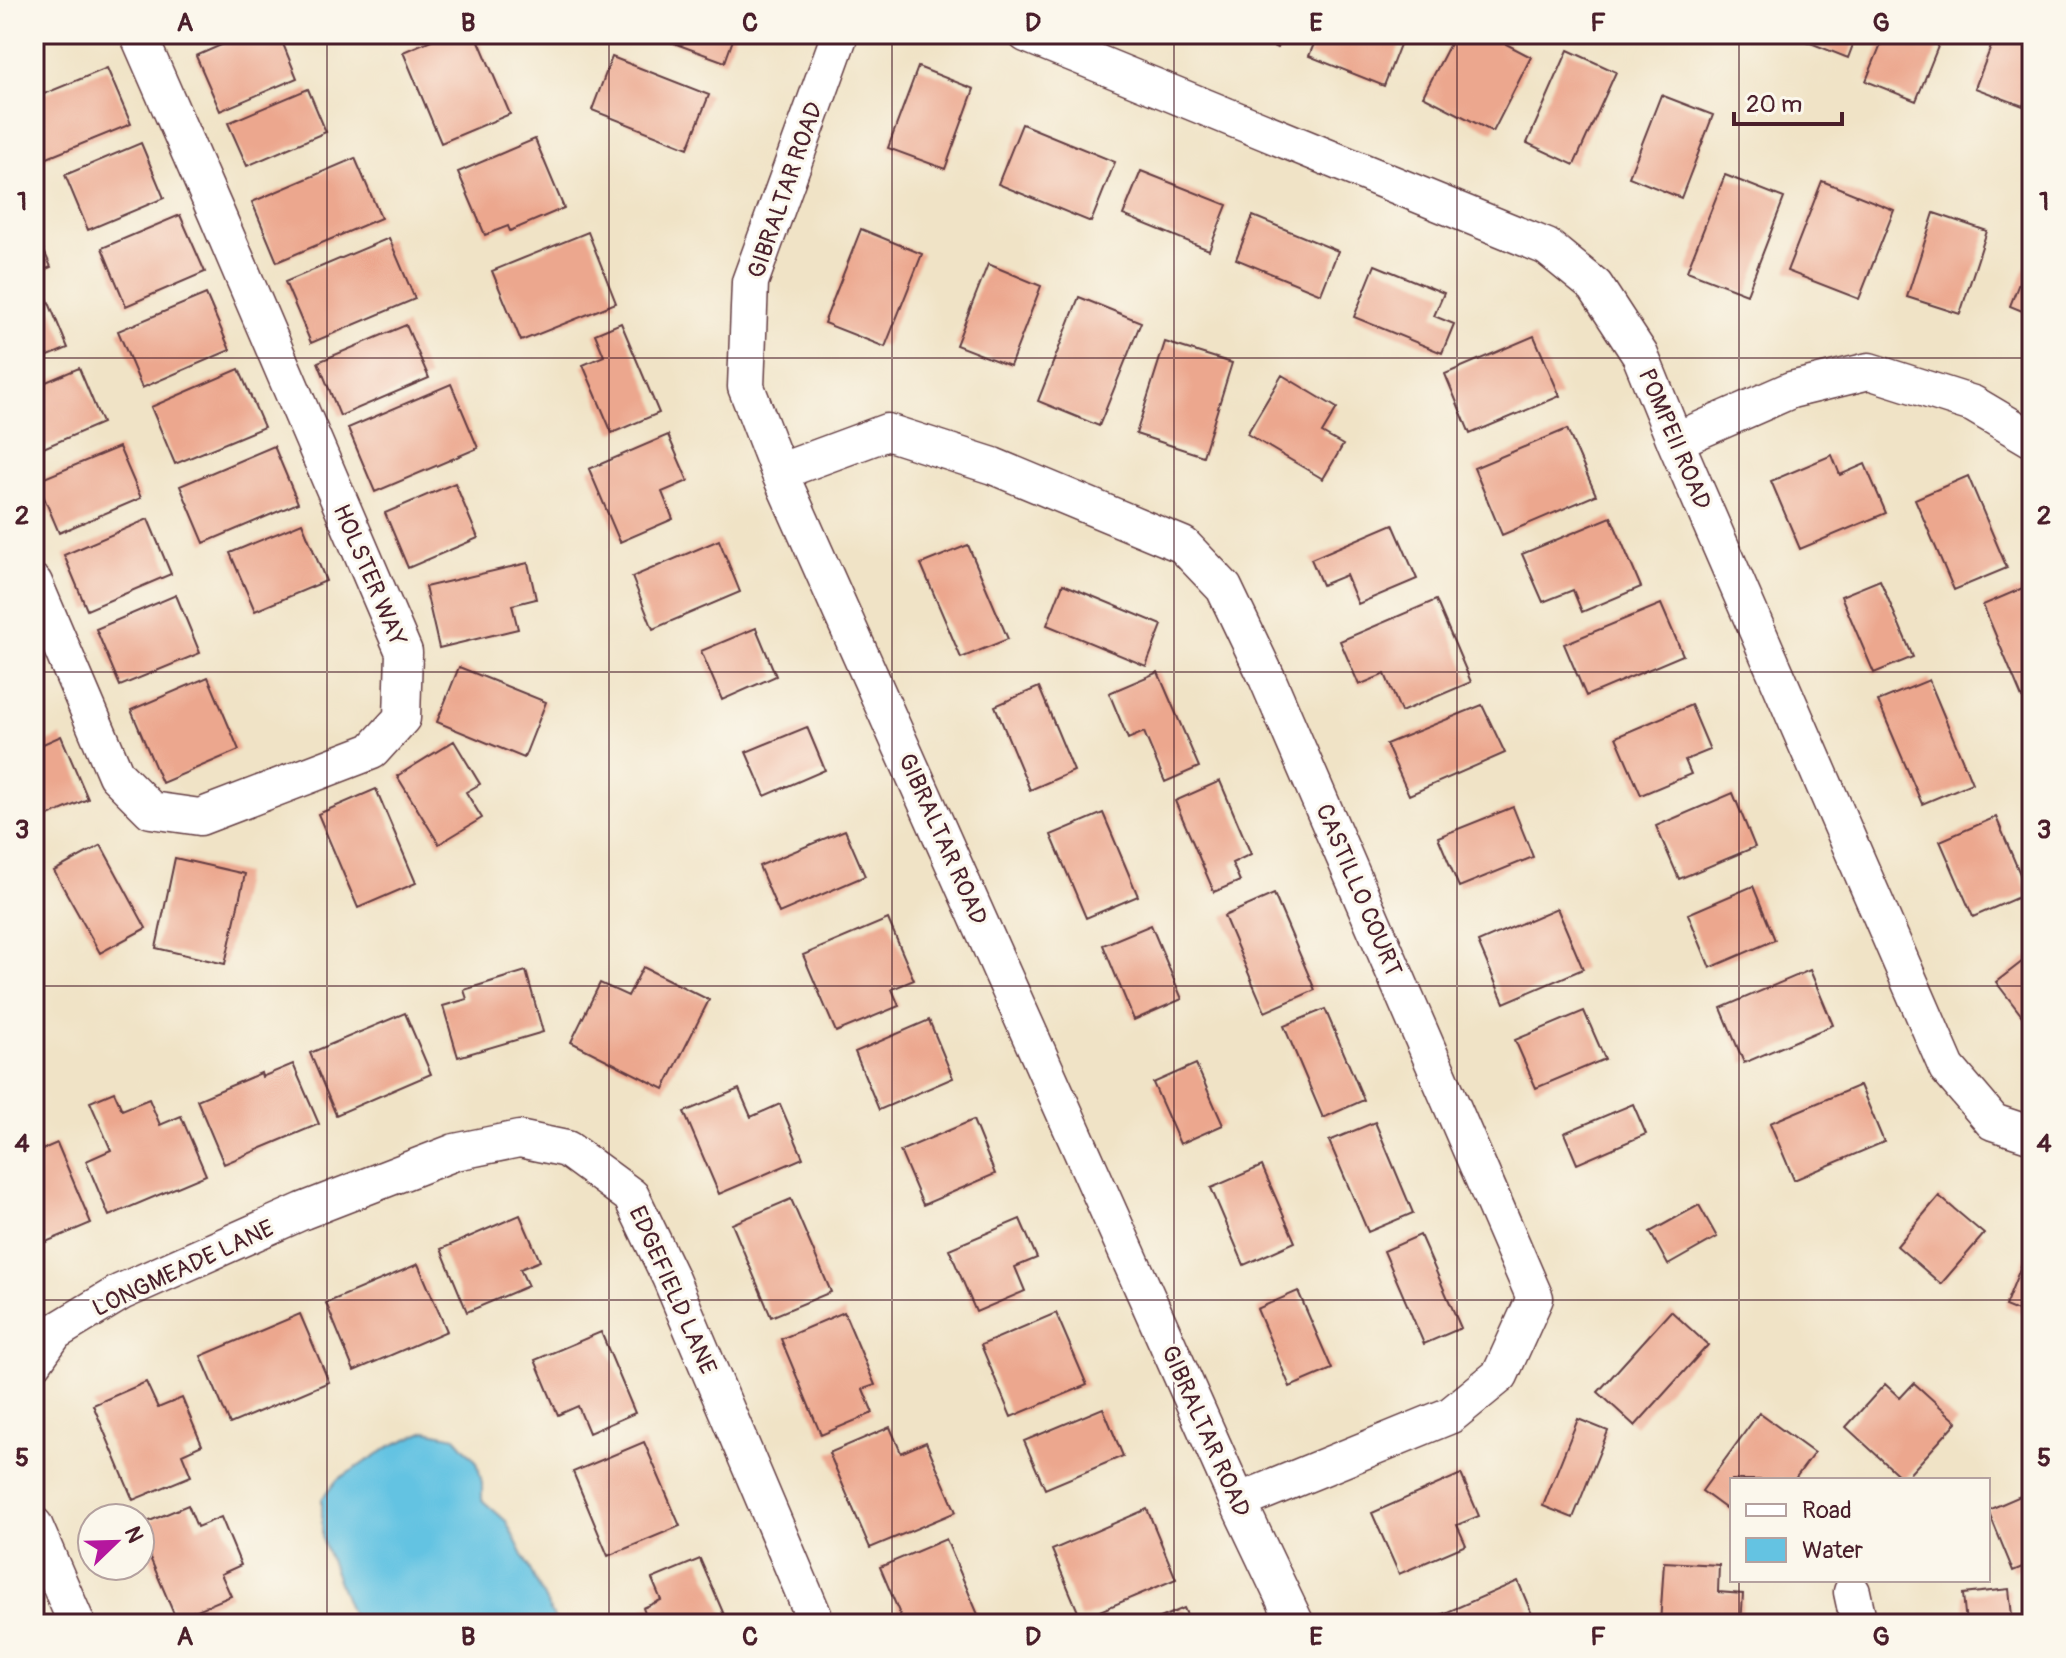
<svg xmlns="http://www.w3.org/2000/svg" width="2066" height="1658" font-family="Pangolin,sans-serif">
<rect width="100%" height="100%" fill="#fbf7ec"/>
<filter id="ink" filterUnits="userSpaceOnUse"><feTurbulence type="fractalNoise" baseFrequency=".0125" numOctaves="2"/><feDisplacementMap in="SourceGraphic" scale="16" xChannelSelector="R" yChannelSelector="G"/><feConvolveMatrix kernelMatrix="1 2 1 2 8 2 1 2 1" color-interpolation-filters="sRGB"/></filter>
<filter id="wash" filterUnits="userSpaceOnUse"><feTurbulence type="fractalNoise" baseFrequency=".006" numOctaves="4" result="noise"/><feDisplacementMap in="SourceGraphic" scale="32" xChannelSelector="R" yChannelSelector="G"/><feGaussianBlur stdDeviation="1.8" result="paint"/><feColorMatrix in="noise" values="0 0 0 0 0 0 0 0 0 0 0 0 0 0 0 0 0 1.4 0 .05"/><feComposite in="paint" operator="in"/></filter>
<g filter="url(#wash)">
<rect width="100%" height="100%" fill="#f0e3c6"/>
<path fill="#64c3e2" stroke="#577186" stroke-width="2" d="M426 1431 455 1437 477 1462 482 1483V1500L506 1521 557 1624H355L322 1539V1499L337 1480 391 1446Z"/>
<g id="blocks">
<path fill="#eca78e" d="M246 34H279L297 78 220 111 196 56Z
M445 34H476L510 114 441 143 403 52Z
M649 34H735L725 62Z
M1244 34H1282L1277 48Z
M1318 34H1404L1384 86 1309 56Z
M1455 34H1487L1531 57 1493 132 1423 96Z
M1788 34H1857L1848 58Z
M1885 34H1943L1916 101 1866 81Z
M1996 34H2032V83L2023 106 1975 88Z
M1568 50 1616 72 1574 165 1527 143Z
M612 57 709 95 688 148 592 110Z
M918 67 974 89 945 169 888 148Z
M107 68 131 124 35 163 34 128 45 124 34 98Z
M308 89 326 132 247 166 228 123Z
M1661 95 1713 115 1681 198 1629 177Z
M1022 124 1115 162 1091 222 998 184Z
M535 139 564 208 510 231 508 226 485 235 458 172Z
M141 143 164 198 88 230 65 175Z
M355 158 381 218 277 262 252 202Z
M1141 171 1227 205 1209 250 1123 215Z
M1725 175 1784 198 1747 294 1687 271Z
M1822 181 1894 210 1859 299 1787 271Z
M1934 213 1987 231 1960 314 1907 297Z
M180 215 205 272 126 306 102 248Z
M1253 216 1338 251 1321 294 1236 259Z
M34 228 51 267 34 274Z
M861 229 922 254 885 347 824 323Z
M588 232 616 303 521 341 492 271Z
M389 238 415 299 311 343 285 282Z
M2029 258 2032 259V315L2010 306Z
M988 264 1041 286 1010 366 956 345Z
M1375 265 1444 293 1434 316 1454 324 1442 353 1354 317Z
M206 294 230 350 142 388 118 331Z
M1079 297 1141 322 1099 426 1038 401Z
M47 298 68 348 34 362V304Z
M621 323 659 413 612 433 583 365 604 356 595 334Z
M406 325 429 378 340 416 318 362Z
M1534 336 1560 396 1470 434 1445 374Z
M1165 342 1232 363 1203 456 1136 434Z
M79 368 102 423 34 452V387Z
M239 369 264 427 175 464 151 407Z
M1282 375 1337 408 1322 433 1343 445 1323 479 1247 434Z
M451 384 478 448 375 492 348 428Z
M1567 429 1596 495 1502 535 1474 468Z
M668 435 688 481 662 492 673 519 620 542 589 469Z
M274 446 298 503 204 543 180 486Z
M119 447 141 498 59 533 37 481Z
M1832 455 1840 475 1865 464 1886 513 1800 549 1771 481Z
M1968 476 2007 568 1954 590 1915 499Z
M455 483 478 538 408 568 385 513Z
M1611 517 1641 587 1582 612 1573 590 1543 602 1522 554Z
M148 519 171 574 87 610 64 555Z
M302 523 326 581 255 611 230 553Z
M1393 524 1417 579 1358 604 1346 575 1322 585 1311 559Z
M719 540 740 592 653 629 632 577Z
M968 545 1008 639 961 658 921 564Z
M528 563 536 599 512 605 518 629 439 648 425 587Z
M1880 580 1913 657 1874 673 1841 596Z
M1063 584 1162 625 1146 666 1047 625Z
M2032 584V694L2022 698 1983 605Z
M176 595 200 653 120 686 96 629Z
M1436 600 1471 682 1401 712 1385 674 1359 685 1340 641Z
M1661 604 1683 655 1586 696 1564 644Z
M756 628 776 676 722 700 701 651Z
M459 667 546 702 524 758 437 722Z
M1158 672 1199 767 1165 782 1144 732 1128 739 1109 693Z
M208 677 239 750 162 783 131 710Z
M1929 680 1972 783 1922 804 1878 701Z
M1039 687 1074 771 1030 790 995 706Z
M1482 705 1505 753 1409 795 1386 744Z
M1691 705 1710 750 1685 760 1691 774 1641 795 1616 737Z
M807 727 825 770 765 796 746 752Z
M61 736 88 799 34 822V748Z
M454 741 480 784 466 792 482 818 439 844 397 776Z
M1220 781 1251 854 1232 863 1240 881 1214 892 1175 801Z
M376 789 416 883 358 908 318 814Z
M1733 793 1755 847 1679 879 1656 826Z
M1513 807 1533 857 1459 887 1438 837Z
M1103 813 1138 896 1086 918 1051 835Z
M1996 817 2028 893 1973 917 1940 841Z
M845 830 865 876 779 913 759 866Z
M101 845 146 928 100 953 54 871Z
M175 858 245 874 225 964 156 948Z
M1753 886 1775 940 1710 968 1688 914Z
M1274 894 1315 990 1265 1012 1224 916Z
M1557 908 1583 969 1504 1003 1478 942Z
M888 919 914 980 892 989 899 1006 836 1032 803 955Z
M1151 925 1182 999 1134 1020 1103 945Z
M2032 954V1029L1996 982Z
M643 967 709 1000 664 1089 571 1042 600 983 628 996Z
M1810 970 1833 1025 1744 1063 1721 1008Z
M526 971 543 1032 458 1057 443 1006 467 999 464 990Z
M1325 1009 1364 1100 1323 1118 1284 1026Z
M1584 1011 1605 1059 1536 1088 1515 1040Z
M405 1013 431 1074 336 1115 310 1053Z
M929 1020 953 1078 879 1110 855 1052Z
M293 1064 319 1124 224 1164 197 1100 261 1073 262 1077Z
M1196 1064 1223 1125 1180 1144 1153 1083Z
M1860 1085 1884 1142 1794 1180 1770 1123Z
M739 1089 751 1117 780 1104 803 1158 719 1194 684 1112Z
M114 1092 122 1110 149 1099 160 1125 181 1116 206 1175 109 1216 86 1161 111 1150 90 1102Z
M1633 1104 1646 1134 1577 1164 1564 1133Z
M973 1120 995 1174 923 1205 900 1151Z
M1375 1122 1413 1213 1368 1232 1329 1141Z
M57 1143 91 1223 34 1247V1153Z
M1262 1166 1295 1242 1244 1265 1211 1188Z
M1939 1196 1984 1234 1941 1284 1897 1246Z
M791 1199 831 1292 771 1317 732 1224Z
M1699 1205 1717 1237 1668 1265 1650 1232Z
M520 1215 540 1261 520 1269 528 1286 467 1312 441 1249Z
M1020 1219 1037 1258 1015 1267 1025 1291 976 1312 949 1249Z
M1420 1235 1461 1328 1424 1344 1384 1251Z
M2032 1239V1317L2005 1306Z
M418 1264 447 1331 354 1371 326 1303Z
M1298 1291 1332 1369 1290 1387 1257 1309Z
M1671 1311 1708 1345 1635 1426 1598 1392Z
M844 1312 875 1385 863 1389 873 1413 821 1435 781 1339Z
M1056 1313 1087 1385 1011 1417 981 1345Z
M300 1314 329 1382 230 1424 201 1356Z
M601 1332 635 1413 589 1433 578 1406 558 1415 535 1360Z
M146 1382 158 1408 182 1398 202 1445 182 1454 191 1476 133 1500 93 1405Z
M1914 1383 1957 1422 1904 1480 1846 1427 1885 1384 1900 1398Z
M1103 1408 1123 1456 1045 1489 1024 1441Z
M1759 1413 1814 1453 1794 1480H1732V1513L1702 1491Z
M1578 1419 1608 1431 1573 1518 1543 1506Z
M890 1427 901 1453 926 1442 956 1512 870 1548 829 1453Z
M644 1442 680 1526 608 1556 573 1472Z
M1461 1474 1479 1516 1457 1525 1466 1545 1399 1574 1372 1513Z
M2032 1491V1563L2013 1571 1988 1510Z
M188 1505 197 1527 221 1517 241 1565 221 1574 231 1596 176 1619 140 1534V1525Z
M1147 1509 1176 1579 1081 1619 1052 1550Z
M946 1539 982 1624H904L880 1567Z
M700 1559 728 1624H649L643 1608 661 1600 652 1579Z
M1664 1562 1719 1565 1718 1592 1743 1594 1741 1624H1660Z
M1518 1581 1536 1624H1420Z
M2009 1589 2013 1624H1966L1963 1594Z
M1184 1608 1191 1624H1146Z"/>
</g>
</g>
<g filter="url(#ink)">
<use href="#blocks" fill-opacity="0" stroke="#633c42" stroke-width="2"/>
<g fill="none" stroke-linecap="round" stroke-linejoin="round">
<g stroke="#633c42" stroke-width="39">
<path id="minor" d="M840 34 750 282 746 387 779 472 1238 1502 1296 1624
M1026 34 1547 247 1595 286 1640 355 1675 441 1947 1068 1993 1122 2032 1135
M1675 441 1791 390 1869 371 1973 404 2032 439
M779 472 887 432 993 466 1183 545 1224 588 1267 678 1535 1298 1500 1375 1451 1415 1238 1502
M34 583 116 775 151 810 200 817 372 751 402 718 404 652 217 215 138 34
M34 1362 55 1332 121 1292 303 1211 455 1152 519 1139 567 1149 631 1196 670 1277 817 1624
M34 1525 77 1624
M1852 1592 1859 1624"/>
</g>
<use href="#minor" stroke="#fff" stroke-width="36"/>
</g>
</g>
<path fill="none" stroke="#4a1f2b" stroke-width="2" stroke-opacity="0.55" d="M327 34V1624M609 34V1624M892 34V1624M1174 34V1624M1457 34V1624M1739 34V1480M34 358H2032M34 672H2032M34 986H2032M34 1300H2032M1739 1580V1624"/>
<g text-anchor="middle" stroke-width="6" stroke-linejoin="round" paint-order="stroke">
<g font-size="24" fill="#4a1f2b" stroke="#fbf7ec">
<text transform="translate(785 190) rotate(-71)" y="8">GIBRALTAR ROAD</text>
<text transform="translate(1675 439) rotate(67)" y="8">POMPEII ROAD</text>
<text transform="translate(370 575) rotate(67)" y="8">HOLSTER WAY</text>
<text transform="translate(943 839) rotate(66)" y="8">GIBRALTAR ROAD</text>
<text transform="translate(1359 890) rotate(67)" y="8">CASTILLO COURT</text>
<text transform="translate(183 1268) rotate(-25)" y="8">LONGMEADE LANE</text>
<text transform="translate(673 1290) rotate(66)" y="8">EDGEFIELD LANE</text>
<text transform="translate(1206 1431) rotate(66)" y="8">GIBRALTAR ROAD</text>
</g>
</g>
<rect width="2066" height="1658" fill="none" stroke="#fbf7ec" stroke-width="88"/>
<rect x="1730" y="1478" width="260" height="104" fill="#fbf7ec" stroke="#b4a19f" stroke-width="2"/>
<rect x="1746" y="1504" width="40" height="12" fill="#ffffff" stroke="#b4a19f" stroke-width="2"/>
<text x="1802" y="1518" font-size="24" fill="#4a1f2b">Road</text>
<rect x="1746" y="1538" width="40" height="24" fill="#64c3e2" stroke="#b4a19f" stroke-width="2"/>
<text x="1802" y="1558" font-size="24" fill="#4a1f2b">Water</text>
<g transform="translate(116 1542) rotate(67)"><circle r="38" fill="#fbf7ec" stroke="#b4a19f" stroke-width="2"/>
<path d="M0-6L14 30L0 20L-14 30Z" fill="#b5179e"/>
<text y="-12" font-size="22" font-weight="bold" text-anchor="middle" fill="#4a1f2b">N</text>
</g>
<path d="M1734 112v12h108v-12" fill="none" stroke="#4a1f2b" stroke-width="4"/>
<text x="1746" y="112" font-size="24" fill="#4a1f2b" stroke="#fbf7ec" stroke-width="6" paint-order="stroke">20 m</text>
<rect x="44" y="44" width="1978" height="1570" fill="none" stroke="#4a1f2b" stroke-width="3"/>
<g font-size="26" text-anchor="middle" font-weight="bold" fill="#4a1f2b">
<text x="185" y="31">A</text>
<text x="468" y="31">B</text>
<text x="750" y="31">C</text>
<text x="1033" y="31">D</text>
<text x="1316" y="31">E</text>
<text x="1598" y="31">F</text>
<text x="1881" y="31">G</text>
<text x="22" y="210">1</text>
<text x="2044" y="210">1</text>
<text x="22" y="524">2</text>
<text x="2044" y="524">2</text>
<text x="22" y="838">3</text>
<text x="2044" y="838">3</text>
<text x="22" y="1152">4</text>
<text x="2044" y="1152">4</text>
<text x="22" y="1466">5</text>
<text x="2044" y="1466">5</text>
<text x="185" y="1645">A</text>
<text x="468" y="1645">B</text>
<text x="750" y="1645">C</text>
<text x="1033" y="1645">D</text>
<text x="1316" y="1645">E</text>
<text x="1598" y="1645">F</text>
<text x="1881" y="1645">G</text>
</g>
</svg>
